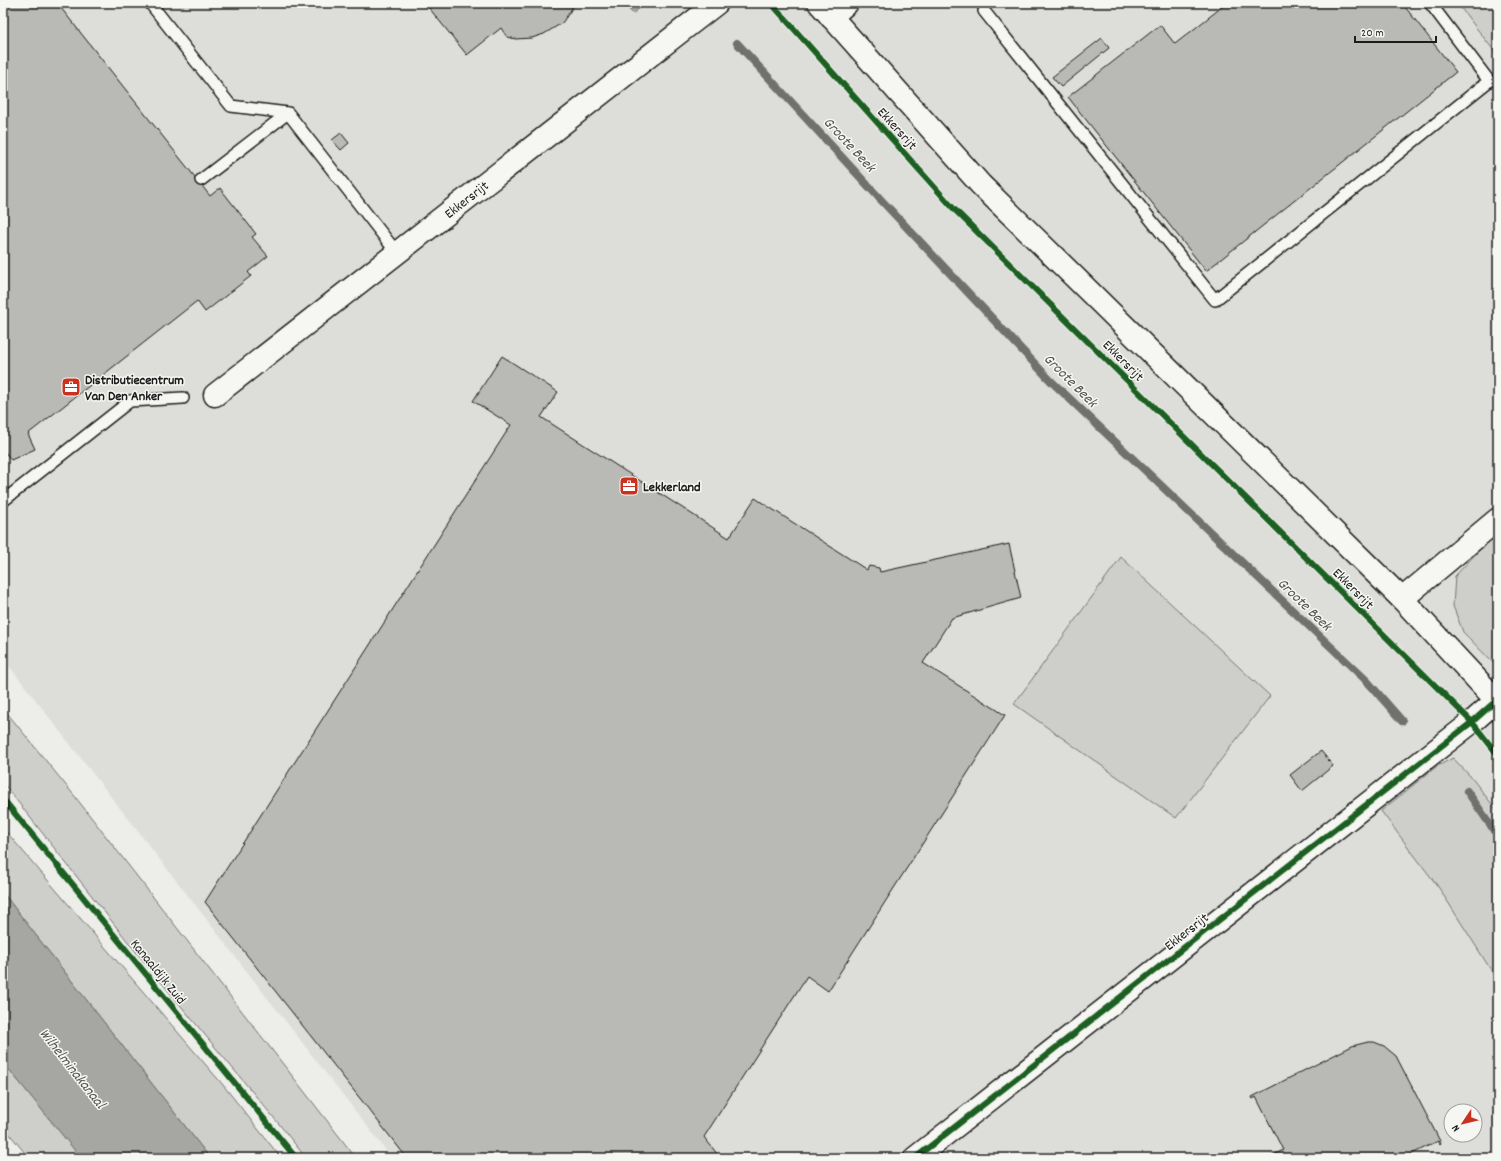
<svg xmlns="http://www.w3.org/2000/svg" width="1501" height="1161" font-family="Dekko,sans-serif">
<rect width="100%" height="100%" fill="#edede9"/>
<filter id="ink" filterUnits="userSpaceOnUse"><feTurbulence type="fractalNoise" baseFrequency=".025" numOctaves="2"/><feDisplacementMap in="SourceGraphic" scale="8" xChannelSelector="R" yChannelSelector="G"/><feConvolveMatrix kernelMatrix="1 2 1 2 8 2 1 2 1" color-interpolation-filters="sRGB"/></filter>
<g filter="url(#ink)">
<path fill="#ddddda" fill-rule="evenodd" d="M3 3H1498V1158H392L3 658ZM1451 1111H1475V1135H1451Z"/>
<path fill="#cececb" stroke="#757574" d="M1457 3H1498V56Z
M1498 533V668L1463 632 1453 606 1455 576 1487 542Z
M1121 557 1270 696 1176 818 1014 704Z
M3 708 73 794 356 1158H306L279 1124 136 952 3 783Z
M1453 758 1471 777 1498 812V981L1439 888 1381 811 1436 767Z
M3 828 223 1085 281 1158H210L3 893Z
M3 1062 81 1158H29L3 1126Z"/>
<path fill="#a6a6a3" stroke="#6f6f6d" d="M625 3H645L633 14 625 5Z
M3 893 210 1158H81L3 1062Z"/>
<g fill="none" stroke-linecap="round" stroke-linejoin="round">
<path stroke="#6f6f6d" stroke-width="8" d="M737 43 883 202 1051 381 1367 681 1402 721
M1467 791 1498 836"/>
</g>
<path fill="#b9b9b6" stroke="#1c1c1c" d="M3 3H57L210 196 220 188 256 234 252 237 268 256 248 272 251 276 205 312 197 301 28 434 35 449 11 460 5 452 3 453Z
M425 3H575L569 13 562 23 544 34 532 38 516 39 507 37 501 28 467 55Z
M1227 3H1402L1456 72 1206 271 1068 97 1160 25 1175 44Z
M1102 38 1109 48 1061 87 1052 77Z
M341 133 349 143 341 150 332 140Z
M502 356 558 392 541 417 729 538 755 498 867 570 869 566 879 568 880 572 1009 544 1021 598 952 618 923 663 1005 715 828 991 807 976 704 1137 718 1155 714 1158H407L205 902 509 428 511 425 473 401Z
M1321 751 1333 766 1302 791 1290 775Z
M1368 1042H1374L1384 1046 1396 1056 1441 1143 1440 1144 1438 1141 1404 1158H1268L1283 1150 1256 1097 1253 1099 1252 1097 1352 1046Z"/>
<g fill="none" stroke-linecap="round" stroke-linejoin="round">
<g stroke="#1c1c1c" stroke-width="14">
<path id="service" d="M150 3 231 106 288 113 397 253
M984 11 1215 300 1489 81 1430 3
M201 180 288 113
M3 501 130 401 183 398"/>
</g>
<g stroke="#1c1c1c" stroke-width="25">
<path id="minor" d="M831 17 847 3
M215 395 717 3
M1402 599 1498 519
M915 1158 1472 722 1497 700"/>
</g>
<g stroke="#1c1c1c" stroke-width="25">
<path id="secondary" d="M819 3 981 185 1402 599 1498 702"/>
</g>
<use href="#service" stroke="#f6f6f2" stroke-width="11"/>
<use href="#minor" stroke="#f6f6f2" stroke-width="22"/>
<use href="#secondary" stroke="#f6f6f2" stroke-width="22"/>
<g stroke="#f6f6f2" stroke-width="8">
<path id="cycleway" d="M771 3 954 209 1472 722 1498 755
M3 799 296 1158
M915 1158 1472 722 1497 700"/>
</g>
<use href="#cycleway" stroke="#1b5e20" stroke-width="6"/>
</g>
</g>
<defs>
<g id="office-square" transform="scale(1)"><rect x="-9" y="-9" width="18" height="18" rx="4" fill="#c8321e" stroke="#f6f6f2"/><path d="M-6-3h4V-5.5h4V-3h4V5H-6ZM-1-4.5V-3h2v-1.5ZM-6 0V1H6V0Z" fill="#fff"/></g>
</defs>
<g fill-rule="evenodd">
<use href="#office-square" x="71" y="387"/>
<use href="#office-square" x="629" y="486"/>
</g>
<g text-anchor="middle" stroke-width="3" stroke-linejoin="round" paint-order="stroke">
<g font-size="14" fill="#1c1c1c" stroke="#f6f6f2">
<text transform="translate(898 128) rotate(48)" y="5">Ekkersrijt</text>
<text transform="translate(466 199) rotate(-38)" y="5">Ekkersrijt</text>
<text transform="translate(1124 360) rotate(45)" y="5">Ekkersrijt</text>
<text transform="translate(1354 588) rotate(45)" y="5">Ekkersrijt</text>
<text transform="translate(1186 931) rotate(-38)" y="5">Ekkersrijt</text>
<text transform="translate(159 971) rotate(51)" y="5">Kanaaldijk Zuid</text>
</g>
<g font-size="14" font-weight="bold" fill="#1c1c1c" stroke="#f6f6f2" text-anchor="start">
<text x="85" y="384">Distributiecentrum<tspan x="85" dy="16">Van Den Anker</tspan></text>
<text x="643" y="491">Lekkerland</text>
</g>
<g font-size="15" font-style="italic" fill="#535352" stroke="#f6f6f2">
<text transform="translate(850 144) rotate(47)" y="5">Groote Beek</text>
<text transform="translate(1071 380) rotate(45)" y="5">Groote Beek</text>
<text transform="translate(1305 604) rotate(44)" y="5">Groote Beek</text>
<text transform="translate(73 1068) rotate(52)" y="5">Wilhelminakanaal</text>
</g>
</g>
<rect width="1501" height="1161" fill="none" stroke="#f6f6f2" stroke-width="16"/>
<rect x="8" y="8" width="1485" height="1145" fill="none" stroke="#1c1c1c" stroke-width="1.5" filter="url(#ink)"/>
<g transform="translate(1463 1123) rotate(235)"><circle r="19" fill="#f6f6f2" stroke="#9f9f9c"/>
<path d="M0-3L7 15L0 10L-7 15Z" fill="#c8321e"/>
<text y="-6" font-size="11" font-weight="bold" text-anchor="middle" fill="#1c1c1c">N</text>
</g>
<path d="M1355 36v6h81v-6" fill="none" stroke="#1c1c1c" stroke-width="2"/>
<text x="1361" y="36" font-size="12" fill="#1c1c1c" stroke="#f6f6f2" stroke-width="3" paint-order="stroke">20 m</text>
</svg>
